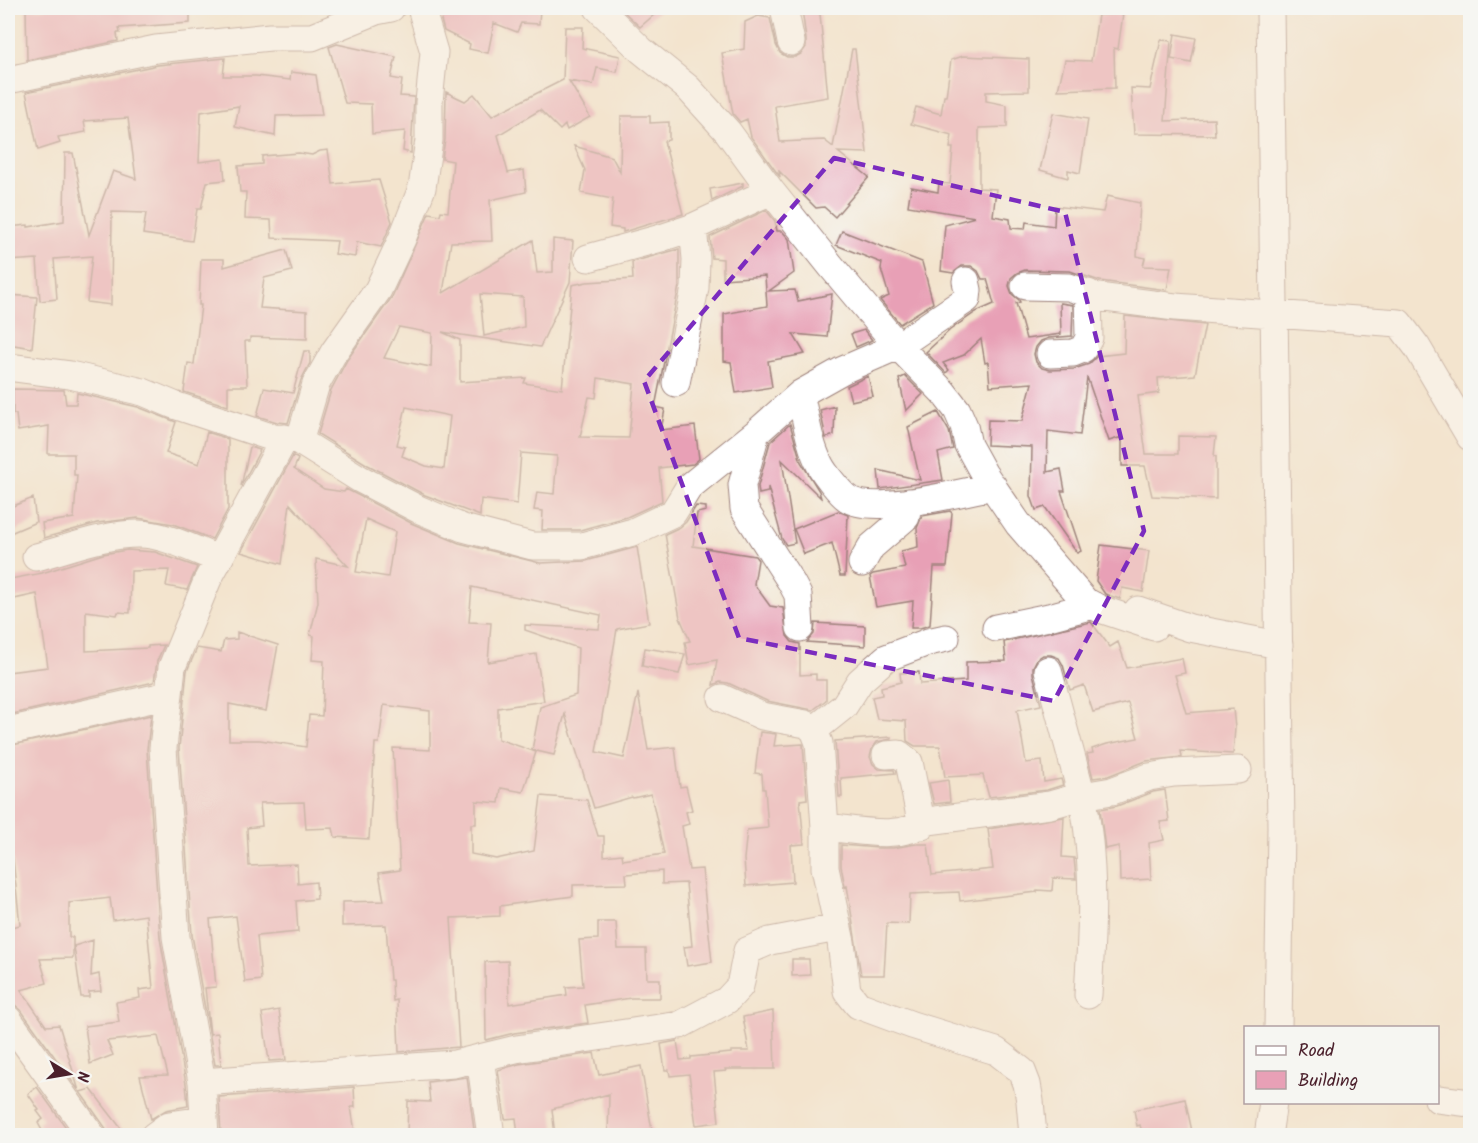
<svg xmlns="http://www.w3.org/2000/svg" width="1478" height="1143" font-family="Kalam,sans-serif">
<rect width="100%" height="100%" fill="#f6f6f2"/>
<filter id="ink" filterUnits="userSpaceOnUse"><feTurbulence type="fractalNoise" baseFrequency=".0167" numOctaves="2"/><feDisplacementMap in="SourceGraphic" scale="12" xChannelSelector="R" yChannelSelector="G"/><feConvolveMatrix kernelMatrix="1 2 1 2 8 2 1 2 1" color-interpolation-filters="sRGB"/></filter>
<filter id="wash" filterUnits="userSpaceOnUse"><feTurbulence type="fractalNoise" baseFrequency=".008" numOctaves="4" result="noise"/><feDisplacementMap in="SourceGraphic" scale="24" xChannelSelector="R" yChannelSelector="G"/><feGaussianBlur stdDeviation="1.35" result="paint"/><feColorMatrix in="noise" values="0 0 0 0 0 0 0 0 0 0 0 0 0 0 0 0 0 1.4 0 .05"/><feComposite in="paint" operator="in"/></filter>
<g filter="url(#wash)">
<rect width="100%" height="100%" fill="#f3e4ce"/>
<g id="blocks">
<path fill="#e8a0b6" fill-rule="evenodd" d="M53 8H110L190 13V23L119 28 120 33H117L118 41 27 60 26 9Z
M448 8H540L539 24 521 23 517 32 494 23 488 53 469 49 470 44 444 31 441 20Z
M620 8H662L640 27Z
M802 9 820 14 828 97 775 106 780 142 824 140 833 147 852 49H855L867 153 838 152 869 177 835 217 824 207 816 208 779 171 780 177 751 137 747 119 740 122 733 114 722 53 744 49 745 22 758 16 770 18 776 45 780 53 787 57H795L801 54 806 47V39Z
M1123 14 1118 49 1114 48 1115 88 1058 90 1065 60 1091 61 1098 15Z
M565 27H583L582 48 620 56 617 72 597 68 593 85 569 81 590 117 567 130 565 125 560 130 540 110 498 135 508 173 524 170 526 192 490 200 492 241 451 242 443 293 533 240 537 273 553 272V239L573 241 570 282 540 347 442 332 460 340V382L526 378 524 383 562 389 572 285 587 282 633 279 632 262 679 249V286L655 407 665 409 661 430 695 426 699 459 693 464 659 468 662 501 627 517 580 530H542L543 511 534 510 537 492 554 494 557 456 521 453 517 504 481 499 480 516 425 495 368 465 318 434 331 390 347 360 392 297 429 213 440 215 441 211 448 212 453 161 442 159 445 140 446 92 465 101 474 94 492 116 563 80ZM480 294 523 297 524 327 484 336ZM399 327 432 333 431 367 384 358ZM598 378 634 384 629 438 580 437 589 397 596 398ZM406 407 450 416 444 469 426 466 402 456 405 447 397 445Z
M1175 34 1196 38 1191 63 1171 59Z
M1161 40 1171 41 1165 121 1214 119 1215 135 1134 134 1131 88 1150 89Z
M337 44 396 57 391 78 402 80 400 96 414 97 411 153 403 151 405 131 372 134 371 104 345 103 329 47Z
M963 56 1029 59V91L986 92V101L1007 105V127L979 128V188L996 189 993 216 1010 219 1011 228 1025 229 1026 222 1054 226 1055 206 1103 212 1107 196 1140 203 1137 256 1145 258 1143 266 1171 267 1167 290 1100 281 1070 271 1025 270 1017 273 1011 278 1009 286 1012 294 1019 300 1020 302 1016 303 1026 339 1061 334 1060 303 1073 305 1072 336 1049 338 1041 341 1036 347 1034 354 1036 362 1042 368 1050 370 1074 369 1089 364 1097 356 1124 353 1125 316 1205 325 1195 375 1158 378 1159 393 1138 396 1146 454H1178V436L1216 437 1214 456H1216V499L1152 496 1145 466H1122V437L1109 441 1087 377 1080 435 1048 431 1047 472 1061 469 1065 491H1061L1081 551 1077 553 1045 507 1036 510 1031 496 1032 447 987 445 988 420 1022 421 1032 383 990 386 988 362 985 363 981 339 964 355 943 363 949 370 946 373 926 352 950 330 976 312 994 304 987 279H982L978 271 971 266H962L953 273 941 271 945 225 975 217 908 206 911 187 938 192 939 183 950 184 953 148H950L952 135 911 124 916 107 941 114 944 96H946L951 60Z
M225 58 223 76H256L290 80 291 72 316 75 322 115 276 116 275 136 235 127 239 106 201 112 199 162 223 159 225 180 207 182 201 209H197L192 241 143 234 146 213 112 212 111 305 87 302 92 256 54 259 57 299 40 301 37 259 8 261V227L28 225V227L64 221 65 153H73L89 235 113 171 136 179 128 118 84 121 86 132 58 137 60 143 38 150 26 92 158 65Z
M1053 113 1088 119 1080 173 1068 170V178L1040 170Z
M621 116H650V123L669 122V140L664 141 683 214 623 232V229L610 227 613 199 581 193 585 170 574 146 612 157 620 172Z
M328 150 333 184 379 180 392 222 381 247 357 242 355 257 335 254 337 241 272 238 271 220 245 219 246 192H240L238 166 262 164V156L299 153 312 155 320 151Z
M743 183V186L712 201 710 189Z
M766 210 775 221 777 231H782L789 239 794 273 769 291 795 290 798 301 832 294 827 337 793 334 805 354 768 361 772 387 736 393 731 362 724 361V314L767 306 765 276 723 279V259L712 258 710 237Z
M842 231 922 262 933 303 900 324 880 300 889 296 881 269 882 263 836 245Z
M286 250 292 271 264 278 260 308 307 311V339L250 337V341H245L247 386H228V406L184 392 188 363 194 364 201 305H199L201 259H224V267Z
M8 295 37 297 32 348 8 344Z
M864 330 872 340 856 347 851 334Z
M304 351H310V363L301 380 288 423 277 422 257 416 264 388 293 393Z
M868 376 873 396 851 401 847 386Z
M905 376 923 394 906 411 899 379Z
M13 389 64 390 66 404H76L77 393 138 407 176 422 166 453 199 464 207 432 228 439V509L212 539 173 524 138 518 97 523 44 538 42 523 74 518 77 475H74V454H48L49 426 18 431 16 414H13Z
M835 406 834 435 826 438 820 410Z
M938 412 949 431 953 449 938 453 943 480 880 489 878 470 920 480 908 427Z
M790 424 801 462 819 491 821 498 782 460 795 543 786 545 782 539 768 487V492L759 494 758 486 770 442Z
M250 447 260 450 241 486Z
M293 456 298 459 294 469 324 489 344 492 346 489 411 523 459 543 540 563 586 561 637 547 649 623 617 629 596 752 624 758 638 693 648 750 675 747 680 787 686 786 692 810 686 812 689 824 682 826 689 870 702 869 712 962 687 966 684 947 692 946 686 883 662 884V871L626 874 627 884 573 885V896L500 906V916L451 918 459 1047 399 1052 397 1000 393 1001 392 980H390L386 925 342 926V902L384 901 379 873 400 870 393 748 430 750V711L384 705 379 743H375L369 839 335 837 333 828 306 829 304 802 260 803 262 826 247 828 249 866 297 864 298 884 316 882 317 899 296 901 298 932 257 936 261 980 245 982 236 916 210 919 216 987 205 988 210 1034 218 1033 221 1065H215L192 935 179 748 187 671 197 648 221 652 224 640 237 639V632L278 645 266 711 229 704V740H260L306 747 309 715 322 716 324 661 312 660 314 636 310 635 318 602 316 559 348 566 290 504 282 564 241 552ZM366 519 395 532 388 577 356 572ZM472 587 601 615 599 629 525 625V630L578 648 576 695 540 707 532 750 554 755 565 714 594 808 632 797 633 798 651 794 664 854 623 860 622 854 604 856V836H598L587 800 541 796 534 851 496 859 471 854V824H476V801L499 803 501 788 523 792 536 752 498 739V708L544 701 536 654 488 662 491 623 469 622Z
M33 498 36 522 8 534V508Z
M696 506 706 507V511L697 513 693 546 755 556 758 560 754 584 770 606 783 608 787 636 792 642 800 644V675L816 674V680H826V700L813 710 767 701 728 683 720 682 713 685 717 660 689 665 685 642 690 641 680 618 665 534 680 527 686 522Z
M838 511 848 515 845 576H840L832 543 804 554 794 529Z
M950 511 952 513 947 567H934L930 625 920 628H911L913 601 876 607 870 576 873 574 905 568 901 551 918 547 917 528 922 516Z
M1101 545 1149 551 1143 592 1122 588 1120 599 1105 594 1096 581Z
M127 550 155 552 197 567 187 590 166 586 169 570 131 571 130 613 118 612 117 615 86 611V651L148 648V646L164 645 157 661 154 682 8 715V672L48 667 37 594 14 599 10 579 42 573 103 554Z
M1091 622 1110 647 1118 642 1127 668 1182 658 1185 673 1175 675 1186 713 1233 709 1235 728 1233 754 1181 751 1182 757 1146 761 1108 776 1093 778 1087 754 1093 753 1092 749 1107 744 1138 738 1128 703 1093 712 1084 685 1070 690 1063 665 1059 658 1051 655H1043L1037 659 1033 667V674L1041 705 1017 710 1026 763 1042 761 1044 782 1061 779 1063 785 1047 790 989 797 983 775 945 777 940 746H915L907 741 906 721 877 719 872 697 882 695 881 687 901 682 900 673 919 672 920 684 966 681V662L1006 661 1004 642Z
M815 623 865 626V646L807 642 814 634Z
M645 648 685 654 679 674 642 666Z
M151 715 147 749 160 938 186 1084 188 1106 166 1110 151 1119 140 1076 168 1075 158 1036 107 1041 113 1055 90 1064 85 1026 119 1022 116 1002 140 998 139 990 153 988 146 915 113 920 110 898 69 903V937H73V958L40 959 47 983 21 990 46 1026 59 1025 79 1091 21 1010 15 1005 8 1003V928L20 925 13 859 8 860V746Z
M760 732 776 734 774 746 803 744 807 799 800 800 804 844 791 845 793 882 746 886 744 859 747 830 768 828 765 789H763L762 774 755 773Z
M891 737V739L877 742 872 749 870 757 873 764 879 769 894 770 895 773 841 778 842 797H839L835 741Z
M948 780 950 802 934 804 929 783Z
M1165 790 1169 821 1160 822 1164 840 1149 843 1151 879 1120 881 1119 846 1105 849 1100 809 1117 806 1153 792Z
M1064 817 1062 857 1074 858 1076 879 1053 878 1052 891 1037 890V892L960 901 959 892 910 894 909 924 887 923 884 975H861L847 886 845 887 841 866V845L878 848H893L916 844H928L932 875 993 869 988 829Z
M598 922H616L618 949H646L647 979H660V998H631L585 1005 588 1023 514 1033 486 1040 485 962 508 961 509 1004 567 995 566 987 583 986 579 940 598 939Z
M93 940 91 976 99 974 101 991 89 992V997H81L74 946Z
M792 959H809L810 975 792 976Z
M279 1010 286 1060 269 1061 262 1013Z
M773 1011 775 1069H725L726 1071 714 1072 719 1122 696 1125 689 1074 670 1076 669 1070H665L661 1044 677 1041 680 1060 691 1059V1057L731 1053V1051H749L743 1017Z
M594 1053 599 1075 641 1066 653 1136H608L609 1094 552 1109 555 1136H518L516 1118 505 1119 498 1070 519 1064Z
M467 1077 474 1130 441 1136H407L408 1101 430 1102 428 1082Z
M37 1087 70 1133 65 1136H45L38 1123 43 1119 37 1111 39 1110 28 1094Z
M354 1087 355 1107H351L355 1132 329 1135V1133L312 1135 221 1136 219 1097Z
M91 1089 100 1101 127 1136H108L105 1127 80 1092Z
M1185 1099 1193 1136H1143L1140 1125 1137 1126 1134 1110Z"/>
</g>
</g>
<g filter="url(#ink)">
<use href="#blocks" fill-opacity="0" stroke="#9e827c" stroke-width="1.5"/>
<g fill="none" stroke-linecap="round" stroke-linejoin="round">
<g stroke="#9e827c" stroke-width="29">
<path id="minor" d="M598 8 641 50 688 88 728 132 771 191 831 266 898 346 943 392 957 410 964 426 968 445 984 474 1019 525 1085 601 1100 609 1154 627
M784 8 791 42
M1270 8 1281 827 1278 1028
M8 80 156 49 270 37H312L376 11 391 8
M588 258 661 238 691 228 771 191
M1025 286 1069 287 1098 297 1175 307 1399 323 1417 347 1470 437
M1050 354 1073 353 1083 349 1089 338 1088 293
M8 367 70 375 143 392 174 405 274 438 300 439 316 384 334 352 378 290 402 239 422 188 429 140V102L434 52 421 8
M676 383 695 288 696 259 693 227
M800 394C806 418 809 444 820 465 824 473 840 493 847 498 872 516 962 492 993 486
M296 439 360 479 418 509 463 528 532 546H582L633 532 673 513 689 487 756 433
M36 557C70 548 104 534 139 534 164 534 195 550 218 559
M862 563 871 547 906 517 908 502
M1138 610 1190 628 1279 645
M800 628 798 595 791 582 744 509 742 485 756 433 800 394 843 370 898 346 967 299 968 290 966 281
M996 628 1049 617 1093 605
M722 698 762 716 806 724 814 730 819 743 825 827C859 830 898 841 928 821L1050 805 1082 796 1048 670
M814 730 844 706 860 681 886 658 928 642 946 638
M8 731 169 695
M886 755 899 754 909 762 922 826
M825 827V868L841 942 847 991 858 1005 912 1025 996 1051 1022 1071 1027 1084 1030 1101 1033 1136
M1088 995C1092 929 1096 862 1082 796L1112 791 1149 777 1174 773 1238 770
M8 1019 92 1136
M480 1058 491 1136
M202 1082 454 1064 516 1049 680 1025 727 1000 740 986 747 951 770 941 837 928
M1438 1099 1470 1103
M154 1136 169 1125 204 1120
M205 1136 202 1082 176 937 163 748 172 667 208 579 285 438
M1268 1136 1273 1102"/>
</g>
<use href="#minor" stroke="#fff" stroke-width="27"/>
</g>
</g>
<path d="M0 0H1478V1143H0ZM834 158 1065 212 1144 531 1054 701 739 638 644 381Z" fill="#f3e4ce" fill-opacity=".55" fill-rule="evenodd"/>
<path fill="none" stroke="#7b2cbf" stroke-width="4.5" stroke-dasharray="12 8" stroke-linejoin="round" d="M834 158 1065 212 1144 531 1054 701 739 638 644 381Z"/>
<rect width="1478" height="1143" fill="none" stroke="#f6f6f2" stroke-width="30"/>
<rect x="1244" y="1026" width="195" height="78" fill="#f6f6f2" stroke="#b1a0a2" stroke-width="1.5"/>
<rect x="1256" y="1046" width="30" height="9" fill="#ffffff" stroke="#b1a0a2" stroke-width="1.5"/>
<text x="1298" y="1056" font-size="18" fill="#4a1f2b">Road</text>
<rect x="1256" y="1071" width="30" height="18" fill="#e8a0b6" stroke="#b1a0a2" stroke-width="1.5"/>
<text x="1298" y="1086" font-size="18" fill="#4a1f2b">Building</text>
<g transform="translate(69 1074) rotate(101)" stroke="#f6f6f2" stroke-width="4.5" paint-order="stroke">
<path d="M0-4.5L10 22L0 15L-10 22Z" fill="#4a1f2b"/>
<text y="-9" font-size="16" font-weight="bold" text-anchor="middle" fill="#4a1f2b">N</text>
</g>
</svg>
